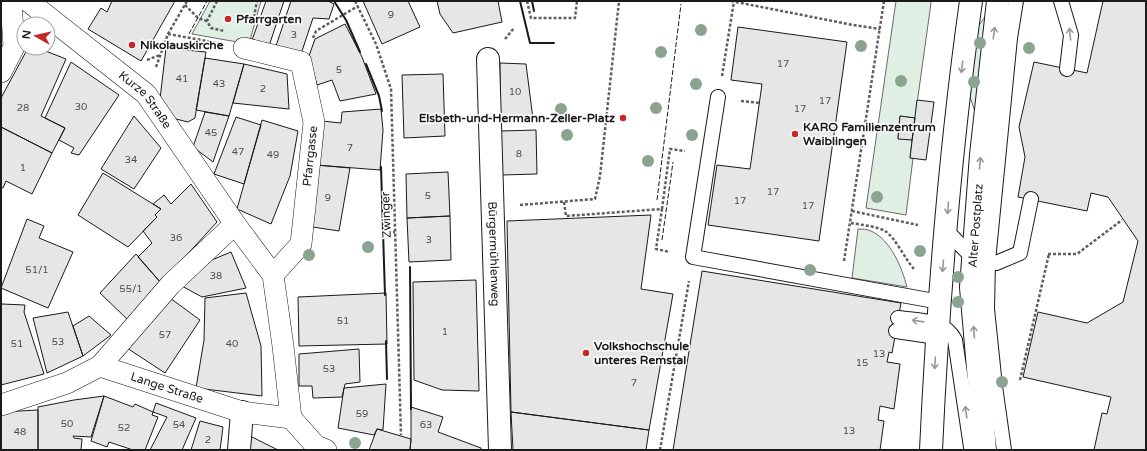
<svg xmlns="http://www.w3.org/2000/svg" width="1147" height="451" font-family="'Varela Round',sans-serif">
<rect width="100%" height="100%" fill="#fff"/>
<path fill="#e0efe3" stroke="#6a6a6a" d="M210 1H261L249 44 192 34Z
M896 1H930L931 3 915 118 900 116 898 138 912 140 910 158H913L906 215 866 208Z
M987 14 976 115 968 91 977 28Z
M858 229C862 229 867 229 871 231 891 240 902 268 907 287L852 278Z"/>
<path fill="#e6e6e6" stroke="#1a1a1a" d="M112 1H175L141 61 88 29 101 8 107 12Z
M266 1H284L269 46 252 40Z
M291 1H328L334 4 329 19 313 18 301 54 275 49Z
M363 1H408L420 27 382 44Z
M437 1H498L502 22 453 33 440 14Z
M1103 1H1146V450H1094L1102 413 1107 414 1111 397 1023 377 1038 312 1087 323 1123 302 1138 241 1108 197 1091 193 1087 211 1018 197 1025 157 1019 127 1034 62 1087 73Z
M345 24 362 57 376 94 340 101 332 80 317 85 309 56 315 39Z
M738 27 847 42 819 241 708 225 717 165 750 169 762 84 731 80Z
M28 48H38L66 59 41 116 65 128 52 153 1 127V98Z
M166 48 206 52 195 118 188 122 168 117 160 99Z
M205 58 244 64 229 116 196 110Z
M71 62 119 95 79 155 71 153 74 148 59 140 65 128 45 118Z
M500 63 526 64 533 119H500Z
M244 64 287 74 289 109 233 103Z
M443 74 445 136 404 138 402 75Z
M917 100 934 102 926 160 910 158Z
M381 109 383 130 380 170 316 165 322 121 341 123 342 112Z
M205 112 229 116 213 162 193 147Z
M134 116 161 148 134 189 101 169Z
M900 116 915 118 912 140 898 139Z
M236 117 261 125 244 184 214 174Z
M262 120 298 131 290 176 271 224 237 209Z
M1 127 52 153 32 194 6 181 3 188 1 187Z
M536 130 537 174 502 175 501 131Z
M316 165 350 168 339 231 306 226Z
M448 172 450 216 407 218 406 174Z
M103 173 161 209 155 215 157 217 128 247 78 215Z
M191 184 217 222 161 283 138 257 152 243 143 231 157 217 155 215 161 209 153 204 164 195 171 204Z
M651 215 641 289 673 294 649 430 511 412 507 221Z
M450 216 451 260 409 262 407 218Z
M27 219 44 226 39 238 73 252 48 308 1 288Z
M231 252 246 288 202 297 180 285 202 264Z
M136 254 161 283 127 319 100 293Z
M702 271 901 303 892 353 889 352 887 362 900 364 894 409 880 406 878 420 884 421 880 450H673Z
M476 280 479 391 442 390 414 380 413 282Z
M246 293 261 346 262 396 196 388 204 340 205 298Z
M386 293 387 344 299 346 298 297Z
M170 298 200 320 165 373 127 348Z
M1 302 2 304 25 305 24 312 44 374 1 385Z
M68 312 83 356 47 373 33 318Z
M89 316 111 335 83 356 73 326Z
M359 349 360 382 345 384 342 397 313 398 312 386H299V354Z
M386 384 383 430 377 429 374 435 338 428 344 388Z
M104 396 133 407 135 404 153 412 152 415 158 417 145 450H133L109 442 107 447 91 441Z
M104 396 91 437 73 436 74 438 82 439 81 450H38V407L74 400Z
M156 403 196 418 182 450H150L167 417 153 412Z
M411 407 443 417 438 432 481 448V450H410L411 439Z
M38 410V450H1V412Z
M511 412 649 430 646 450H513Z
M200 421 223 427 220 450H191Z
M377 429 411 439 410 450H369Z
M248 435 278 450H247Z"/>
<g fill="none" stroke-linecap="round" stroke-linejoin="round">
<g stroke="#1a1a1a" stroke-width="16">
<path id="service" d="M1061 1 1071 35 1067 69
M718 97 693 257 940 302
M946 230 972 257 996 263 1020 253 1031 199
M898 318C920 321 944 319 955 340L971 447 974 450
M896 331 937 337
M1004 450 995 386 987 309 988 261 1010 38 1016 1"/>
</g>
<g stroke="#1a1a1a" stroke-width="22">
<g id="pedestrian">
<path id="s1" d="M28 1 146 94 235 224 273 275 283 346 291 418"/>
<path d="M244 48 301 62 314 122 301 244 273 275"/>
<path d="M1 72 14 47 11 1"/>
<path d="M100 366 171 284 235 224"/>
<path id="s2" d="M1 405 67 383 100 366 242 412 291 418 316 446 326 450"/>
</g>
</g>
<g stroke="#1a1a1a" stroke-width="24">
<g id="minor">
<path id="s3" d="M488 59 500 450"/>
<path d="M239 450 242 412"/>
</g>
</g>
<g stroke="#1a1a1a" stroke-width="24">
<g id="tertiary">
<path d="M931 450C938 300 950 150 971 1"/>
<path id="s4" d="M985 450 971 287 981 155 998 1"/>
</g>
</g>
<path stroke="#5f5f5f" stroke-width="2.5" stroke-dasharray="3 2" stroke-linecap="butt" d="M217 1 207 21 211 28 224 31
M355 1 376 44 391 89 401 435
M527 1 531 18H575L577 1
M731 1 853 25 880 29
M185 5 198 18 207 21
M253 22 257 1
M168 34 218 43
M313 38 316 31 358 6
M505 39 514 28
M147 60 160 55
M156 67 168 34 187 1
M722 76 734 1
M741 101 760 103
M564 202 566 216 662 209 656 249 670 252
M520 205 595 199 600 176 619 1
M662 209 670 149 685 151
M852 211 918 225
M851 223C861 225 876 226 885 231 895 237 905 259 914 269
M383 233 395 232
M1048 254H1077L1122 220
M844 261 884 1
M1020 380 1049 254
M660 450 689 281"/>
<use href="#service" stroke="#fff" stroke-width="14"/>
<use href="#pedestrian" stroke="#fff" stroke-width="21"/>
<use href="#minor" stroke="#fff" stroke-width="22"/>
<use href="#tertiary" stroke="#fff" stroke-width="22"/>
<path stroke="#1a1a1a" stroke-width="1" stroke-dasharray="5 2" stroke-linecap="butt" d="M189 34 207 1
M657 200 681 4
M662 240 673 162"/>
<path stroke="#1a1a1a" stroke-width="2" d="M334 1 346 20 360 52
M520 1 530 43H554
M532 1 534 11
M366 64 379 96 382 111
M381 167 385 295
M410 267 411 409
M386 341 387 379"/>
</g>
<g fill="#8aa48f">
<circle cx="701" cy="30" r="6"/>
<circle cx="980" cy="43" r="6"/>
<circle cx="861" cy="46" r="6"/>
<circle cx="1029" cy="48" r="6"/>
<circle cx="661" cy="52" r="6"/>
<circle cx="901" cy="81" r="6"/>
<circle cx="974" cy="82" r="6"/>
<circle cx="696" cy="84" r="6"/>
<circle cx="656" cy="108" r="6"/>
<circle cx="561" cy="109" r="6"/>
<circle cx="567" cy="135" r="6"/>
<circle cx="692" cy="135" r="6"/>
<circle cx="648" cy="161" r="6"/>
<circle cx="877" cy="197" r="6"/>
<circle cx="368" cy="247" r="6"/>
<circle cx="920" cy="251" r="6"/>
<circle cx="309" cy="255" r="6"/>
<circle cx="810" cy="270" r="6"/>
<circle cx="958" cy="277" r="6"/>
<circle cx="958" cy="302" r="6"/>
<circle cx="1002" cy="382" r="6"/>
<circle cx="355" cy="443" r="6"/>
</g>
<defs><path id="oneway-shaft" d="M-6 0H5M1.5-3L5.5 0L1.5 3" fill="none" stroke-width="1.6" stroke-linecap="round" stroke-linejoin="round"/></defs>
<g stroke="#989898">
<use href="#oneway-shaft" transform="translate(994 33) rotate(-83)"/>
<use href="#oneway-shaft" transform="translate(1070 34) rotate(-96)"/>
<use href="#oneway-shaft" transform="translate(962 67) rotate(97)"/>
<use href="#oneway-shaft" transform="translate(980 163) rotate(-85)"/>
<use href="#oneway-shaft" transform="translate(948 208) rotate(95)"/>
<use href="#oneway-shaft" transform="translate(943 266) rotate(95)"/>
<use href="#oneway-shaft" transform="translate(918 321) rotate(-172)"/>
<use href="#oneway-shaft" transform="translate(974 332) rotate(-94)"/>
<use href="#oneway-shaft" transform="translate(935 363) rotate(93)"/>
<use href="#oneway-shaft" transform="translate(966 412) rotate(-98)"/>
</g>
<g fill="#c62828" stroke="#fff" stroke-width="1.5">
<circle cx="228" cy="19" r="4"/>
<circle cx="132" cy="45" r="4"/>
<circle cx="623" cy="118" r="4"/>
<circle cx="795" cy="134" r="4"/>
<circle cx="586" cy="353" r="4"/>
</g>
<g text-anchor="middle" stroke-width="3" stroke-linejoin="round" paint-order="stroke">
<g font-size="10" fill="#4d4d4d">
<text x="391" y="18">9</text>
<text x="294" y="38">3</text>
<text x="783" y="67">17</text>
<text x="339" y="73">5</text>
<text x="182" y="82">41</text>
<text x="219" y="87">43</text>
<text x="263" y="92">2</text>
<text x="515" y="95">10</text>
<text x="825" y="104">17</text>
<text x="81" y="110">30</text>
<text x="23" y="111">28</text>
<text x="800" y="112">17</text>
<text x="211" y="136">45</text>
<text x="350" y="151">7</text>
<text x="238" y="155">47</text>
<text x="519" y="157">8</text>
<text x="273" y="158">49</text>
<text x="131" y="163">34</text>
<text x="23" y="171">1</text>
<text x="773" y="195">17</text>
<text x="428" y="199">5</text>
<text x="328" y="201">9</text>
<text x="740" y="204">17</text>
<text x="808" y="209">17</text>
<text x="176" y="241">36</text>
<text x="429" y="243">3</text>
<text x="37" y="273">51/1</text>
<text x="216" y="279">38</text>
<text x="131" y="292">55/1</text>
<text x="343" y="324">51</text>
<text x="445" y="335">1</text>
<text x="165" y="338">57</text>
<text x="58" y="345">53</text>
<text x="17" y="347">51</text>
<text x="232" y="347">40</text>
<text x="879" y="357">13</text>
<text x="862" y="366">15</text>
<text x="329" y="372">53</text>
<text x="634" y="386">7</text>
<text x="362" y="417">59</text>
<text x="67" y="427">50</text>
<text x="179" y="428">54</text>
<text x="426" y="428">63</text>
<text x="124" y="431">52</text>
<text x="849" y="434">13</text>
<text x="20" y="435">48</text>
<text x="208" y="443">2</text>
</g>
<g font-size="12" font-weight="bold" fill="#1a1a1a" stroke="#fff" text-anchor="start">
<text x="236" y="23">Pfarrgarten</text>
<text x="140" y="49">Nikolauskirche</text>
<text x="615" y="122" text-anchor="end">Elsbeth-und-Hermann-Zeller-Platz</text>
<text x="803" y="131">KARO Familienzentrum<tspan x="803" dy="14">Waiblingen</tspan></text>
<text x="594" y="350">Volkshochschule<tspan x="594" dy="14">unteres Remstal</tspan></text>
</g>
<g font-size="12" fill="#1a1a1a" stroke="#fff">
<text dy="4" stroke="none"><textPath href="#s1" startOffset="154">Kurze Straße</textPath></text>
<text transform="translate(310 156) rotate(-84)" y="4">Pfarrgasse</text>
<text transform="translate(386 215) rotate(-92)" y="4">Zwinger</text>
<text dy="4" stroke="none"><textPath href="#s4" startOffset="225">Alter Postplatz</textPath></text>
<text dy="4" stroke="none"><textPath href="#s3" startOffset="195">Bürgermühlenweg</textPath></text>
<text dy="4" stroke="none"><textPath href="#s2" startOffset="177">Lange Straße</textPath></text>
</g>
</g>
<rect width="1147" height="451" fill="none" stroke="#1a1a1a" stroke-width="4"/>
<g transform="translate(36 36) rotate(278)"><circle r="19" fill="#ffffff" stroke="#a3a3a3"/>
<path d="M0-3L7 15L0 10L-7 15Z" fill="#c62828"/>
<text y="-6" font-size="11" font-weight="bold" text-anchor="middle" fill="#1a1a1a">N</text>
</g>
</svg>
